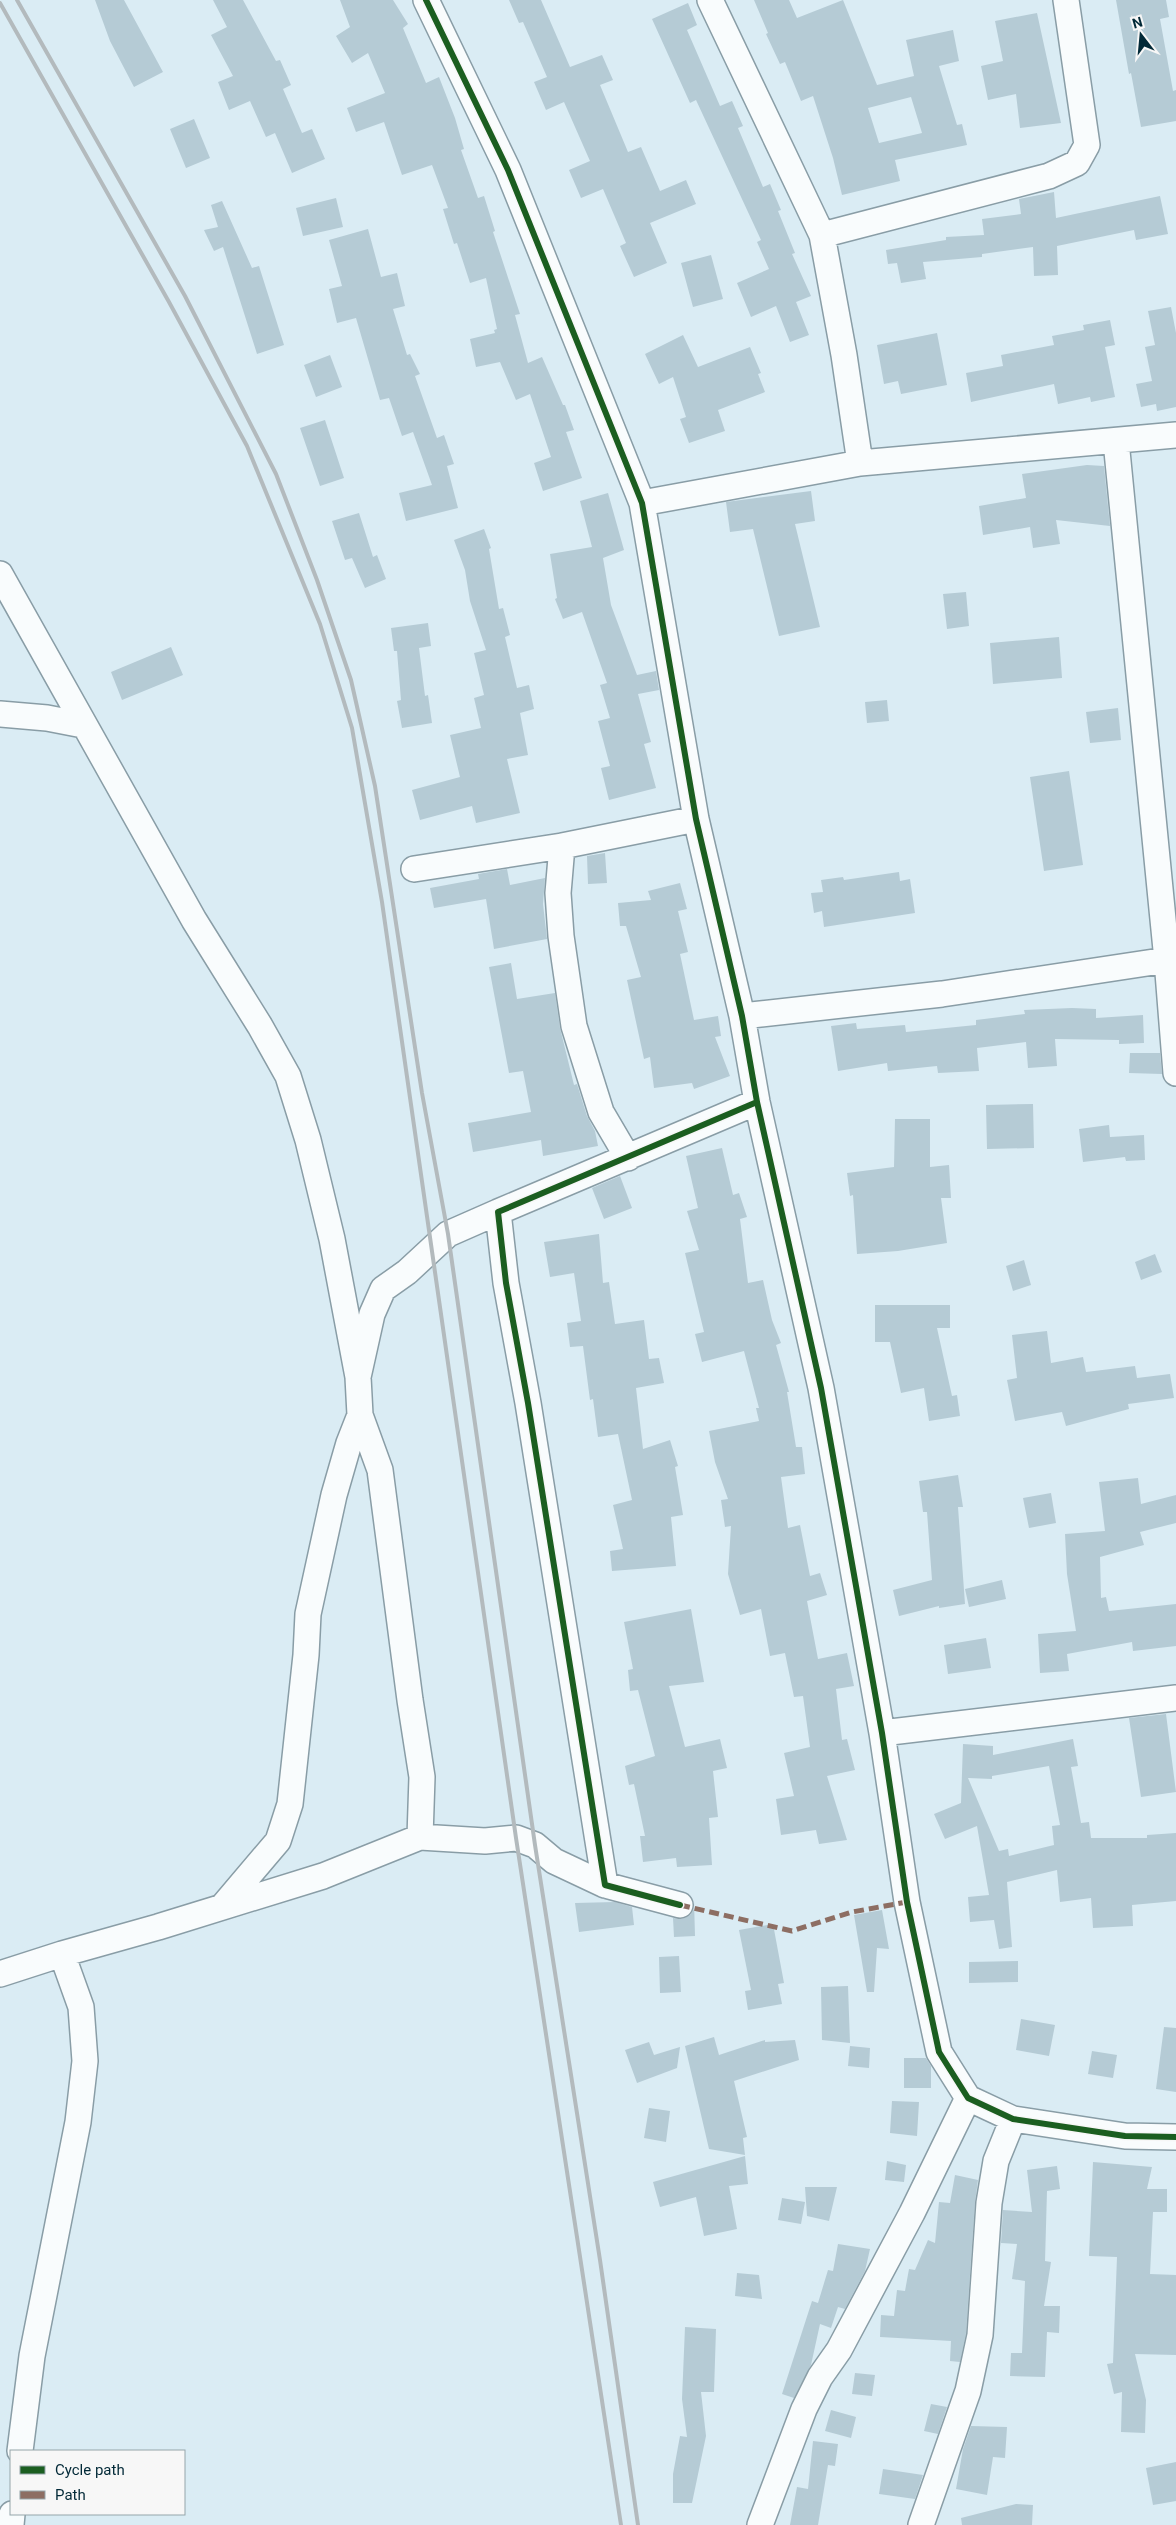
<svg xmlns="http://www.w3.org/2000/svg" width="1176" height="2525" font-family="Roboto,sans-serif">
<rect width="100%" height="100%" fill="#daecf4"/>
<path fill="#b5cbd5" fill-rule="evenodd" d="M95 0H124L163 72 134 87 110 41Z
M213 0H243L276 61 280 60 291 85 283 89 302 133 312 129 325 159 292 173 275 133 266 137 250 101 229 110 218 82 233 76 211 35 227 27Z
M340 0H393L408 24 403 28 426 83 439 77 455 118 464 149 461 150 478 198 484 196 495 231 493 232 520 314 515 315 528 363 542 357 563 405H565L574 430 566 432 582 478 543 491 534 463 551 457 530 394 516 400 500 362 476 367 470 339 495 333 494 330 497 329 486 278 470 283 457 243 454 244 443 209 448 208 432 165 402 175 384 122 356 132 347 108 385 93 368 53 352 63 336 36 350 27Z
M509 0H541L570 67 602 55 613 80 600 85 628 152 641 147 660 191 686 180 696 204 650 223 667 263 634 277 620 246 626 243 603 189 581 198 569 170 590 161 564 102 546 110 534 82 547 77 523 22 519 23Z
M754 0H789L797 18 843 0 877 85 914 76 906 40 953 30 959 61 939 66 957 125 962 124 967 145 895 160 900 181 842 195 833 158 813 96 801 101 785 62 780 64 766 34 768 33ZM911 97 922 133 879 143 868 108Z
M1116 0H1166L1169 17 1160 19 1173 91 1176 90V121L1141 127 1131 73 1129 74Z
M688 3 697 25 687 30 720 106 732 101 743 126 738 128 763 187 770 184 781 210 778 211 795 253 792 254 811 296 796 302 809 335 790 342 776 306 751 317 737 283 769 269 757 242 761 240 696 100 690 103 652 19Z
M1037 13 1061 123 1020 128 1016 94 988 100 981 66 1003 61 995 21Z
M194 119 210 158 186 168 170 129Z
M1054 192 1056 218 1160 196 1168 234 1136 240 1134 230 1057 246 1058 275 1034 276 1033 247 982 254V257L923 262 926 279 901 283 897 263 888 264 886 250 946 240V237L984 235 982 219 1021 214 1019 199Z
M336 198 343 227 303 236 296 208Z
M222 201 252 268 259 266 284 345 257 354 223 247 214 251 204 230 218 227 211 205Z
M368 229 381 277 397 273 405 306 393 309 407 355 410 354 420 374 415 376 437 438 444 435 454 464 447 466 458 508 406 521 399 493 432 485 413 432 402 436 389 398 380 400 356 318 337 323 329 289 342 286 329 240Z
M711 255 723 299 693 307 681 263Z
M1171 307 1176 333V407L1157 411 1156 404 1141 407 1136 384 1152 381 1145 347 1155 345 1148 311Z
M1110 320 1115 345 1105 347 1115 397 1091 402 1090 397 1058 404 1054 384 971 402 966 373 1003 366 1001 355 1054 345 1052 336 1084 330 1083 325Z
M937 333 947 385 901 394 898 381 884 384 877 345Z
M683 335 698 367 750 347 761 373 758 374 765 392 718 410 725 431 689 443 680 419 686 417 673 377 659 384 645 354Z
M330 355 342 387 316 397 304 365Z
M325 420 344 478 320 486 300 428Z
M1087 465 1104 466 1110 526 1056 520 1060 544 1033 548 1030 527 983 535 979 506 1026 498 1022 474Z
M811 491 815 521 795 524 820 627 779 636 753 529 730 532 726 502Z
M608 493 624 550 603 558 611 605 637 675 656 671 659 690 638 694 651 742 644 744 656 788 609 800 601 768 610 766 598 721 610 718 600 685 607 683 582 612 563 619 555 599 557 598 550 554 592 547 580 501Z
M359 513 373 557 377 555 386 579 365 588 352 558 345 560 332 521Z
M484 529 491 548 489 549 499 609 503 608 510 635 505 637 517 688 529 685 534 709 520 713 528 755 507 759 520 813 476 823 472 806 420 820 412 790 460 777 450 735 481 728 474 698 484 695 474 653 486 650 470 601 465 570 454 540Z
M966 592 969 626 947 629 943 594Z
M428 623 431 646 419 648 425 696 428 695 432 723 402 728 397 701 401 700 397 651H394L391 628Z
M1059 637 1062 678 993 684 990 643Z
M171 647 183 675 122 700 111 672Z
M887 700 889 721 867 723 865 702Z
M1118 708 1121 740 1090 743 1086 712Z
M1069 771 1083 865 1044 871 1030 777Z
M605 853 607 883 588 884 587 856Z
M507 869 510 885 545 878 543 904 547 939 494 949 486 899 434 908 430 888 479 879 478 874Z
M899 872 900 881 910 879 915 913 824 927 822 911 814 913 811 893 823 892 821 880 843 877 844 880Z
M680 883 687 909 678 911 688 952 680 954 694 1020 718 1016 721 1036 715 1037 730 1076 694 1089 692 1083 654 1088 650 1057 644 1059 627 980 641 977 626 926H620L618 903 651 900 648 891Z
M511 963 517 999 555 993 560 1028 574 1085 577 1084 587 1116 595 1131 598 1146 543 1156 541 1140 473 1152 468 1123 531 1112 523 1071 509 1073 489 967Z
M1072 1008 1096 1009V1018L1143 1015 1144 1043 1119 1044V1040L1055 1039 1057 1066 1028 1068 1026 1042 977 1048 979 1071 938 1073 937 1066 888 1071 887 1063 838 1071 831 1026 856 1023 857 1029 905 1025 906 1032 976 1025V1020L1025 1014 1024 1010Z
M1130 1053H1160L1162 1074 1129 1073Z
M1033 1104 1034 1148 987 1149 986 1105Z
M895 1119H930V1167L949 1165 951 1198H941L947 1243 898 1251 857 1254 853 1195 850 1196 847 1173 894 1167Z
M1109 1125 1110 1137 1144 1135 1145 1160 1126 1161 1125 1157 1083 1162 1079 1129Z
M722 1148 733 1195 739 1193 747 1217 740 1219 748 1283 763 1280 772 1320 781 1343 776 1345 789 1392H787L796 1447H802L805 1474 781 1477 788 1528 800 1525 810 1576 820 1573 827 1595 807 1601 818 1659 847 1653 854 1686 836 1689 842 1740 847 1739 855 1770 827 1776 847 1840 819 1844 816 1830 781 1835 776 1799 794 1796 784 1753 810 1747 803 1696 794 1697 785 1653 770 1656 761 1609 740 1615 728 1574 731 1526 725 1527 721 1500 728 1499 715 1462 709 1431 759 1421 756 1408H759L744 1351 702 1362 695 1334 704 1332 685 1253 699 1250 687 1211 698 1208 686 1156Z
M620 1176 632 1208 604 1219 592 1188Z
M599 1234 603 1283 609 1282 615 1324 644 1320 649 1359 659 1358 664 1383 636 1388 643 1449 670 1440 678 1466 675 1467 683 1515 671 1517 676 1566 612 1571 610 1551 623 1549 613 1505 632 1500 618 1434 598 1437 593 1399 590 1400 583 1346 570 1347 567 1323 581 1321 574 1273 550 1277 544 1242Z
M1155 1254 1162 1272 1141 1280 1135 1262Z
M1024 1260 1031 1285 1013 1291 1006 1266Z
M875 1305H950V1328H937L952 1396 957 1395 960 1416 929 1421 924 1388 901 1393 890 1342H875Z
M1047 1331 1051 1363 1083 1357 1086 1372 1135 1366 1137 1378 1170 1374 1174 1398 1128 1404 1129 1409 1066 1426 1062 1412 1015 1421 1007 1380 1017 1378 1012 1335Z
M958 1475 963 1507H958L965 1604 939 1608V1606L899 1616 893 1590 932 1580 927 1512H923L919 1481Z
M1138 1478 1141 1504 1176 1495V1523L1140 1532 1144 1545 1100 1557 1101 1598 1106 1597 1109 1611 1176 1604V1646L1133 1651 1132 1642 1067 1654 1069 1671 1040 1673 1038 1634 1076 1631 1067 1574 1065 1534 1105 1531 1099 1482Z
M1051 1493 1056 1523 1029 1528 1023 1498Z
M1002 1580 1006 1599 969 1607 965 1589Z
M691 1609 704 1682 669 1686 685 1747 720 1739 727 1768 713 1771 718 1817 709 1818 712 1865 677 1867 676 1858 643 1862 640 1836H645L634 1784 629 1785 625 1766 655 1756 638 1690 630 1691 628 1670 633 1669 624 1622Z
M986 1638 991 1668 948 1674 944 1645Z
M1166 1714 1176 1792 1141 1797 1129 1718Z
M1073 1739 1078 1766 1071 1767 1081 1823 1089 1822 1091 1838H1147V1835L1176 1833V1901L1132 1905 1133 1926 1093 1928 1091 1898 1060 1902 1057 1870 1007 1882 1012 1947 999 1949 994 1920 970 1922 968 1897 989 1895 977 1826 945 1839 934 1814 961 1803 963 1744 993 1746V1755ZM1049 1766 1060 1825 1052 1826 1054 1845 1009 1856 1008 1849 999 1851 968 1778 992 1779V1776Z
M694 1901 695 1936 674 1937 673 1918 683 1919 690 1915 694 1909Z
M615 1902 632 1907 634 1925 579 1932 575 1903Z
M882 1910 889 1949 877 1948 874 1992H867L854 1915Z
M773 1924 784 1983 778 1984 782 2004 748 2010 745 1991 751 1990 739 1930Z
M679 1956 681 1992 660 1993 659 1957Z
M1018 1961V1982L969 1983V1962Z
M848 1986 850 2043 822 2040 821 1987Z
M1021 2019 1055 2025 1049 2056 1016 2050Z
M1164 2027 1176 2028V2092L1156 2089Z
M714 2037 719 2055 765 2040V2042L795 2040 799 2060 734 2081 747 2137 743 2138 745 2155 709 2149 685 2046Z
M649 2042 654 2055 680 2047 677 2068 637 2083 625 2050Z
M850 2046 870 2048 869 2068 848 2066Z
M1092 2051 1117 2055 1113 2078 1088 2074Z
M904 2058H926L931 2066V2088H904Z
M892 2101 919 2102 917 2136 890 2133Z
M649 2108 670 2111 666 2142 644 2138Z
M745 2156 748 2184 729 2186 737 2229 704 2236 696 2197 660 2207 653 2182Z
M887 2161 906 2165 904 2182 885 2180Z
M1093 2162 1152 2167 1147 2189H1167V2212H1153L1150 2274 1176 2275V2355L1135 2354 1146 2400 1145 2433 1121 2432 1122 2392 1114 2394 1107 2364 1113 2363 1117 2257 1089 2256Z
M1057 2166 1060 2189 1047 2191 1045 2261 1051 2262 1044 2306H1060L1059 2333 1047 2332 1045 2377 1010 2376 1011 2353H1022L1025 2281 1012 2279 1017 2244 1001 2243 1003 2210 1032 2212 1027 2170Z
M955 2175 978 2180 975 2202 966 2333 960 2362 950 2361 951 2341 880 2337 881 2315 894 2316 897 2290 905 2291 909 2269 915 2270 928 2240 935 2243 939 2202 950 2203Z
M805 2187H837L829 2221 807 2216Z
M782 2198 805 2202 801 2224 778 2220Z
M838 2244 870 2249 865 2271 845 2309 838 2307 831 2328 820 2324 811 2365 794 2398 782 2394 812 2301 818 2303 828 2270 833 2271Z
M737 2273 759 2275 762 2299 735 2296Z
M685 2327 716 2329 714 2392H701L706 2436 692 2503H673V2474L680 2436 687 2437 682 2399Z
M855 2373 875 2375 872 2396 852 2394Z
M931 2404 947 2407 938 2434 924 2431Z
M831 2410 856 2417 851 2438 825 2431Z
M971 2426 1007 2427 1005 2458 993 2457 987 2495 956 2489 963 2449Z
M813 2441 838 2444 835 2466 828 2465 818 2525H790L797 2487 808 2489Z
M1176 2462V2501L1153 2505 1146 2468Z
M883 2469 923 2475 915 2499 879 2494Z
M1016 2504 1033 2505 1032 2525H962L961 2518Z"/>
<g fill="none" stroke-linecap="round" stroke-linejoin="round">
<g stroke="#899da6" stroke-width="28">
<path id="minor" d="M426 0 508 170 642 503 696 819 742 1016 757 1102 821 1388 882 1733 907 1902 939 2052 968 2098 1013 2119 1125 2136 1176 2137
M710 0 822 235
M1116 441 1167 960
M860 463 844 355 822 235 1049 176 1077 163 1087 145 1066 0
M642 503 860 463 1176 435
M0 574 194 920 260 1026 288 1076 308 1140 332 1239 358 1377
M0 714 47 718 83 725
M414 869 562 846
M742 1016 942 994 1167 960 1176 1073
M628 1158 601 1112 574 1026 561 936 558 893 562 846 696 819
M882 1733 1176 1698
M420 1837 422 1777 410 1700 380 1470 360 1415 358 1377 372 1314 383 1289 407 1272 448 1234 498 1212
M680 1905 605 1885 528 1403 506 1283 498 1212 757 1102
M222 1907 278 1841 290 1804 306 1655 308 1614 334 1495 349 1443 360 1415
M62 1954 158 1927 323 1876 420 1837 485 1841 516 1838 535 1845 554 1861 605 1885
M0 1974 62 1954 81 2007 85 2061 78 2122 32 2356 20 2451
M11 2525 12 2514
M760 2525 804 2409 820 2377 839 2350 912 2213 968 2098
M921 2525 968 2391 980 2335 989 2203 996 2161 1013 2119"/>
</g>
<use href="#minor" stroke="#f9fcfd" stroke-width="25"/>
<path stroke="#b3babd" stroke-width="4" d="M17 0 185 296 276 474 317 580 351 680 375 786 422 1093 448 1234 535 1845 600 2260 638 2525
M0 3 169 302 247 446 320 624 352 728 382 902 516 1838 621 2525"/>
<path stroke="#8d6e63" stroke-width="5" stroke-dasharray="10 5" stroke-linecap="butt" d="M680 1905 792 1931 852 1912 907 1902"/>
<g stroke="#f7f7f7" stroke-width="9">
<path id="cycleway" d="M426 0 508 170 642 503 696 819 742 1016 757 1102 821 1388 882 1733 907 1902 939 2052 968 2098 1013 2119 1125 2136 1176 2137
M680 1905 605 1885 528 1403 506 1283 498 1212 757 1102"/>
</g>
<use href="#cycleway" stroke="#1b5e20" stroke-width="6"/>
</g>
<rect x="10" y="2450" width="175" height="65" fill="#f7f7f7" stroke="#95a5aa"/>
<rect x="20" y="2466" width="25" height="8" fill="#1b5e20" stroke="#95a5aa"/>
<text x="55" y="2475" font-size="15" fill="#022937">Cycle path</text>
<rect x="20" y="2491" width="25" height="8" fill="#8d6e63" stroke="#95a5aa"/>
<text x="55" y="2500" font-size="15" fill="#022937">Path</text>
<g transform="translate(1141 35) rotate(344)" stroke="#f7f7f7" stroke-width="4" paint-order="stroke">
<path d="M0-4L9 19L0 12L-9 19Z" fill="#022937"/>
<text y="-8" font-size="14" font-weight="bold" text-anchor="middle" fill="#022937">N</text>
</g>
</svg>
